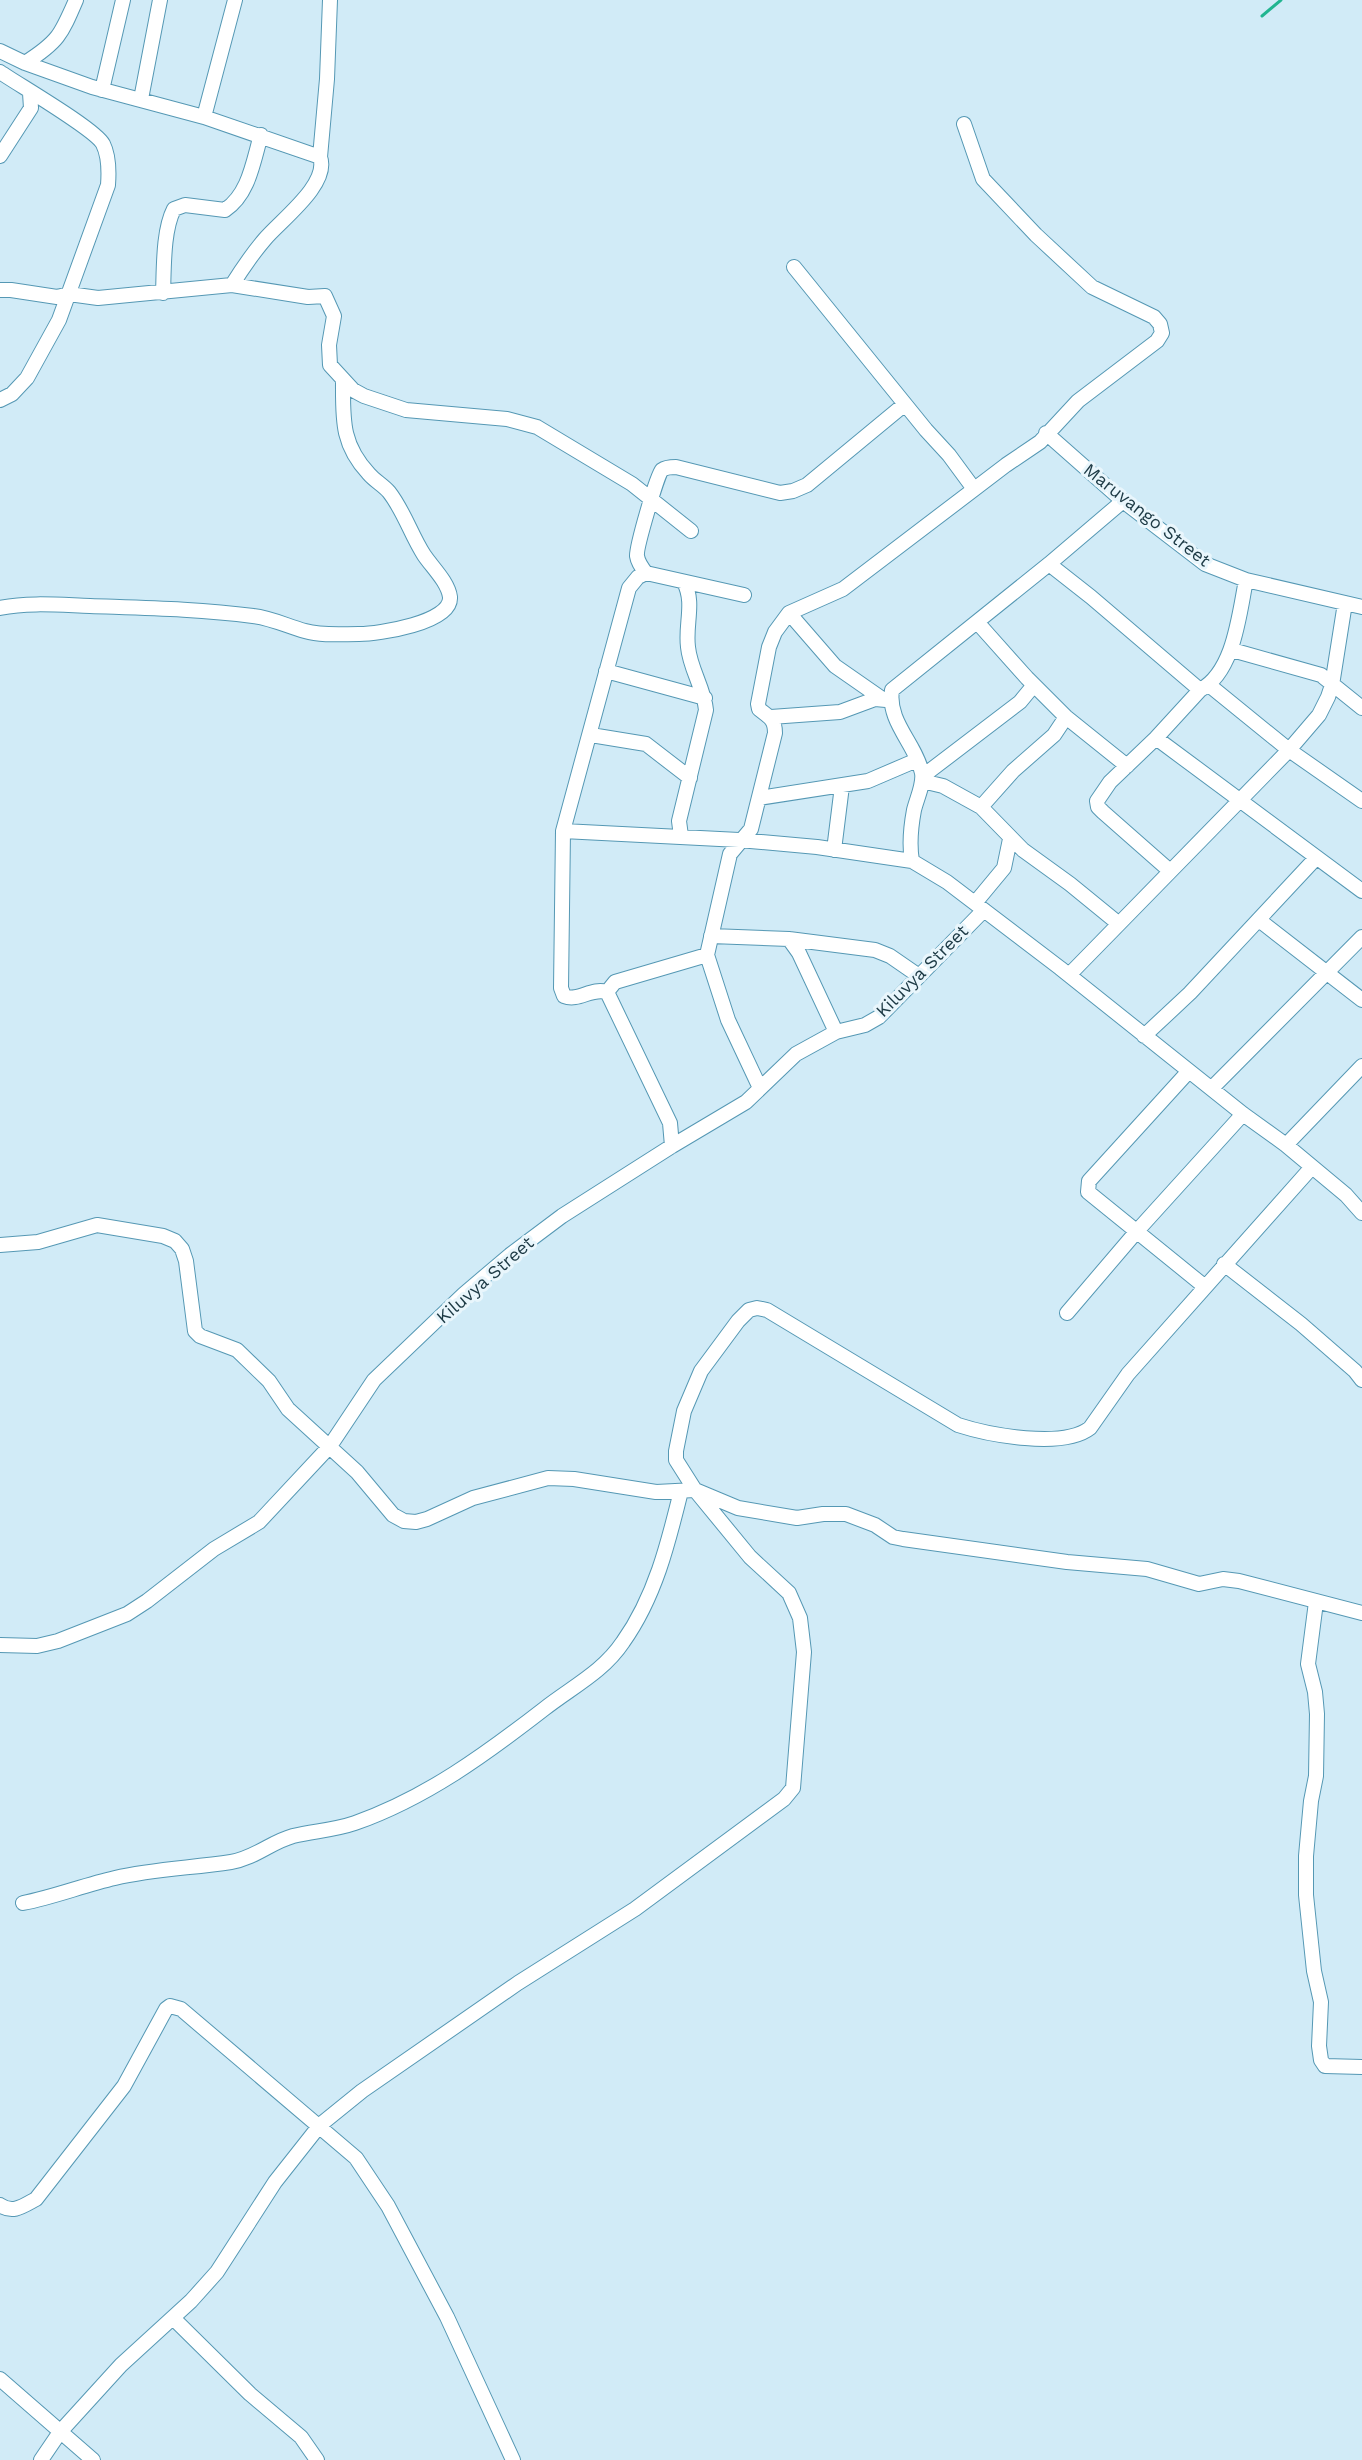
<svg xmlns="http://www.w3.org/2000/svg" width="1362" height="2460" font-family="'Work Sans',sans-serif">
<rect width="100%" height="100%" fill="#d1ebf7"/>
<g fill="none" stroke-linecap="round" stroke-linejoin="round">
<path stroke="#21b590" stroke-width="3" d="M1262 16 1281 0"/>
<g stroke="#5598b4" stroke-width="16">
<path id="minor" d="M0 51 25 63 92 87 204 117 320 157C330 184 281 220 265 239 253 253 242 269 232 285
M25 63C58 42 61 35 76 0
M0 72C19 85 95 129 103 144 109 156 109 172 108 185L59 320 27 378 12 394 0 400
M102 90 123 0
M141 99 160 0
M204 117 235 0
M0 156 31 108 30 93
M320 157 327 79 330 0
M794 267 926 430 949 455 974 489
M0 290H11L57 297 69 294 98 298 232 285 308 297 325 296 334 316 329 345 330 365 353 390 364 396 406 410 507 419 537 427 632 484 691 531
M163 293C164 268 163 230 174 209L185 205 225 210C249 194 253 162 261 135
M1046 433 1123 501 1205 564 1246 580 1362 607
M1123 501 1049 564 892 690C887 722 916 744 922 773 924 784 917 798 914 810 911 826 909 844 912 861L947 882 1060 968 1243 1114 1286 1145 1346 1195 1362 1213
M1049 564 1091 597 1200 690
M646 573C642 568 638 563 637 556 636 548 657 475 662 470 666 467 671 467 676 467L780 493 793 491 807 485 905 404
M0 608C29 602 60 605 90 606 144 608 199 609 253 616 271 618 287 626 305 631 322 636 342 634 359 634 378 634 452 623 450 597 448 582 432 567 424 555 411 535 404 511 389 492 383 485 375 481 369 474 341 444 343 419 343 381
M789 613 835 666 881 698
M977 622 1027 678 1066 717 1127 766
M1232 650 1321 675 1362 708
M606 671 705 698
M1209 685 1289 750 1362 801
M771 717 840 712 875 699 886 700
M591 735 646 744 690 778
M1156 738 1362 891
M923 776 1020 702 1034 685
M922 781 943 786 981 807 1023 850 1070 884 1119 924
M759 798 868 781 917 760
M981 807 1013 771 1054 735 1066 717
M563 831 739 840 817 847 912 861
M681 836 679 821 706 710C704 688 690 669 688 647 685 624 695 603 684 582
M834 850 842 786
M1170 871 1103 812 1098 807 1097 801 1110 782 1156 738 1200 690C1234 672 1239 615 1246 580
M975 903 1004 868 1010 839
M1259 920 1362 1000
M711 936 789 939 875 950 890 956 919 976
M789 939 799 953 836 1032
M1069 975 1289 750 1319 715 1328 697 1332 685 1345 603
M607 992 615 982 707 955
M1144 1036 1190 993 1316 858
M1189 1071 1089 1181 1088 1192 1204 1286
M760 1088 728 1020 707 955 730 854 751 829 775 733C775 719 769 717 759 709L758 704 769 647 775 632 789 613 843 589 1006 465 1040 442 1078 401 1157 341 1162 333 1160 324 1154 317 1092 287 1036 235 983 179 964 124
M1212 1088 1362 937
M1286 1145 1362 1066
M672 1146 670 1123 607 992C591 987 579 1002 564 996L561 988 563 831 629 588 638 577 646 573 744 595
M0 1245 38 1242 97 1225 163 1236 175 1241 182 1249 186 1261 195 1331 200 1336 237 1350 269 1381 288 1409 357 1472 393 1515 404 1521 416 1522 427 1519 473 1498 548 1478 574 1479 656 1492 695 1490 738 1508 797 1518 823 1514H846L875 1525 893 1537 903 1539 1067 1562 1147 1569 1199 1584 1223 1579 1239 1581 1362 1613
M1224 1264 1301 1324 1355 1371 1362 1380
M1067 1313 1137 1231 1243 1114
M1316 1602 1308 1664 1315 1692 1317 1714 1316 1776 1311 1801 1306 1856V1895L1314 1971 1321 2002 1319 2046 1321 2060 1325 2066 1362 2067
M0 1645 37 1646 58 1641 127 1614 147 1601 214 1549 259 1522 330 1446 374 1380 464 1294 510 1255 562 1216 672 1146 746 1102 796 1054 836 1032 865 1025 879 1017 984 910
M23 1903C54 1897 84 1885 115 1878 153 1869 192 1868 231 1862 255 1858 271 1842 293 1836 314 1831 335 1830 355 1823 426 1798 486 1754 544 1709 572 1687 603 1672 623 1642 655 1597 668 1544 681 1491
M0 2205C13 2214 23 2206 36 2199L124 2086 166 2009 170 2006 181 2009 356 2158 388 2206 447 2317 513 2460
M173 2318 250 2394 301 2437 317 2460
M0 2379 93 2460
M41 2460 60 2432 121 2365 191 2301 217 2272 275 2182 320 2125 362 2091 518 1983 635 1909 784 1799 793 1788 804 1652 800 1618 789 1593 750 1557 695 1490 676 1460V1451L684 1411 701 1371 738 1321 749 1310 757 1308 767 1310 958 1425C989 1435 1063 1449 1090 1428L1128 1374 1312 1167"/>
</g>
<use href="#minor" stroke="#fff" stroke-width="14"/>
</g>
<g text-anchor="middle" stroke-width="6" stroke-linejoin="round" paint-order="stroke">
<g font-size="18" fill="#1c3944" stroke="#e9f6fc">
<text transform="translate(1147 515) rotate(38)" y="6">Maruvango Street</text>
<text transform="translate(922 971) rotate(-45)" y="6">Kiluvya Street</text>
<text transform="translate(485 1280) rotate(-41)" y="6">Kiluvya Street</text>
</g>
</g>
</svg>
